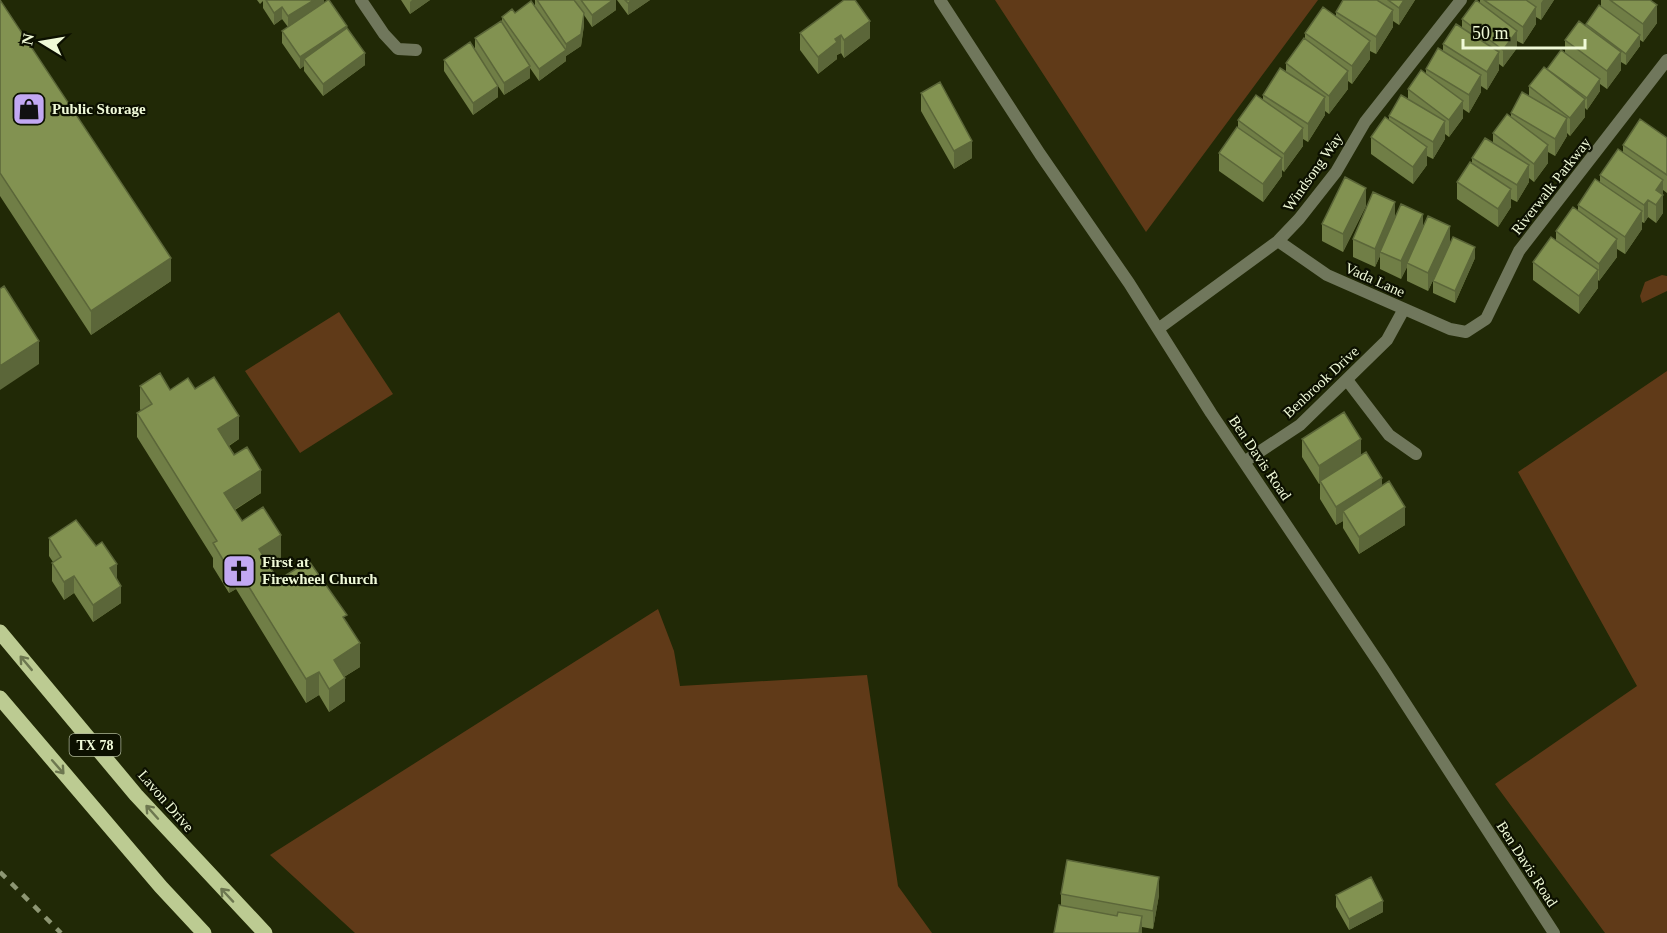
<svg xmlns="http://www.w3.org/2000/svg" width="1667" height="933" font-family="'Times New Roman',serif">
<rect width="100%" height="100%" fill="#212906"/>
<path fill="#603a18" d="M995 0H1318L1146 232Z
M1662 275 1667 276V291L1642 303 1640 296 1645 282Z
M339 312 393 394 300 453 245 371Z
M1667 371V933H1605L1495 784 1637 686 1518 472Z
M658 609 674 651 680 686 867 675 898 886 932 933H355L270 855Z"/>
<g fill="none" stroke-linecap="round" stroke-linejoin="round">
<path stroke="#70775c" stroke-width="12" d="M361 0 384 34 398 49 416 50
M940 0 1040 154 1129 283 1211 413 1383 669 1554 933
M1278 241 1327 275 1450 329 1466 332 1486 319 1519 251 1667 60
M1158 329 1278 241 1299 219 1336 172 1365 122 1461 0
M1347 380 1389 435 1416 454
M1244 462 1300 425 1387 340 1404 309"/>
<path stroke="#bccb92" stroke-width="15" d="M0 632 136 795 265 933
M0 698 161 887 204 933"/>
<path stroke="#8d9673" stroke-width="4.5" stroke-dasharray="8 8" stroke-linecap="butt" d="M0 872 61 933"/>
</g>
<path fill="#707e46" d="M0 0 171 281 91 335 0 196Z
M257 0H324V2L347 29 365 65 323 96 304 71V66L300 69 282 43V31L288 27 282 19 274 25 263 8V1L260 4Z
M401 0H430L410 14Z
M535 0H616V10L592 27 584 15V25L581 46 566 56V55V61L539 81 530 68V78L504 95 498 86V97L473 115 444 71V60L475 50V38L502 22V17L535 7Z
M617 0H650L628 15Z
M1343 0H1415L1399 25 1393 21V27L1376 54 1370 51V59L1352 84 1348 81V89L1329 114 1325 111V115L1308 142 1303 139V146L1284 172 1282 170V176L1263 202 1219 171V153L1238 128V120L1263 99V95L1286 72V63L1305 39V33L1336 16V12Z
M1480 0H1554L1541 20 1536 17V24L1523 44 1517 41V48L1503 67 1499 64V70L1487 90 1481 86V92L1469 113 1463 109V118L1449 137 1445 134V139L1433 159 1427 156V165L1413 184 1371 154V137L1389 120V116L1408 99V89L1426 74V69L1443 51V44L1462 28V19L1480 3Z
M1601 0H1650L1657 23 1643 42 1640 40V46L1626 65 1621 62V70L1607 89 1600 84V91L1587 110 1585 108V117L1570 136 1567 133V136L1555 156 1548 152V163L1534 182 1529 178V182L1517 202 1511 199V207L1498 227 1457 199V182L1472 164V158L1493 143V133L1511 117V113L1529 96V86L1565 54V40L1586 26V24L1601 6Z
M800 33 870 38 844 58 841 53 837 55V59L818 74 800 50Z
M921 93 972 158 954 169 921 111Z
M1667 138V193L1663 190V213L1656 223 1648 217 1644 223 1642 222V229L1625 254 1617 249V257L1599 281 1598 280V288L1579 314 1533 280V262L1556 240V231L1578 210V205L1600 183V175L1623 152V145Z
M1366 206 1343 252 1322 241V224Z
M1395 217 1423 227 1450 244 1428 291 1407 281V267L1401 279 1380 269V256L1375 267 1353 257V239Z
M1475 258 1455 303 1433 293V281Z
M140 386 170 390 195 389 239 439 229 446 261 493 235 510 242 521 281 559 269 566 278 580 347 622 360 667 344 677 345 701 329 712 319 695 306 703 236 589 229 593 213 567V558L137 437V413L141 411 140 409Z
M1302 439 1361 455 1382 485 1405 525 1359 554 1343 528V521L1336 525 1320 499V483L1319 484 1302 457Z
M49 538 117 578 121 603 93 622 74 593 64 600 52 581V563L53 562 49 556Z
M1061 894 1159 895 1153 929 1142 927V933L1061 906Z
M1336 895 1383 912 1349 930 1336 907Z"/>
<path fill="#5b6639" d="M314 0H324V5L288 28V16Z
M412 0H430L410 14V2Z
M613 0H616V10L592 27V15Z
M632 0H650L628 15V3Z
M1404 0H1415L1399 25V8Z
M1543 0H1554L1541 20V3Z
M1657 5V23L1643 42V24Z
M282 7V19L274 25V13Z
M1536 7V24L1523 44V27Z
M1393 10V27L1376 54V37Z
M584 13V25L581 46 566 56V44Z
M870 21V38L844 58V40Z
M347 26V38L304 59V66L300 69V57Z
M1517 31V48L1503 67V50Z
M841 35V53L837 55V59L818 74V57L835 39Z
M1640 35V46L1626 65V54Z
M1370 41V59L1352 84V66Z
M566 50V61L539 81V69Z
M1499 52V70L1487 90V72Z
M1621 52V70L1607 89V71Z
M365 53V65L323 96V84Z
M530 66V78L504 95V83Z
M1348 71V89L1329 114V96Z
M1481 75V92L1469 113V95Z
M1600 79V91L1587 110V98Z
M498 86V97L473 115V103Z
M1325 97V115L1308 142V124Z
M1585 99V117L1570 136V118Z
M1463 101V118L1449 137V120Z
M1567 118V136L1555 156V139Z
M1445 121V139L1433 159V142Z
M1303 128V146L1284 172V154Z
M972 141V158L954 169V151Z
M1548 145V163L1534 182V164Z
M1427 147V165L1413 184V167Z
M1282 158V176L1263 202V184Z
M1529 165V182L1517 202V185Z
M1663 180V213L1656 223V190Z
M1366 188V206L1343 252V234Z
M1511 189V207L1498 227V209Z
M1648 200V217L1644 223V205Z
M1395 202V219L1380 252V256L1375 267V249Z
M1642 211V229L1625 254V237Z
M1423 214V232L1407 263V267L1401 279V261Z
M1450 226V244L1428 291V273Z
M1617 239V257L1599 281V264Z
M1475 247V258L1455 303V291Z
M171 258V281L91 335V311Z
M1598 270V288L1579 314V296Z
M39 341V364L0 390V366Z
M239 416V439L218 452V429Z
M1361 439V456L1320 481V483L1319 484V466Z
M261 470V493L224 516V493Z
M1382 478V496L1343 511V521L1336 525V507Z
M1405 507V525L1359 554V537Z
M281 535V559L259 573V549Z
M117 564V581L110 568Z
M236 566V589L229 593V570Z
M74 576V593L64 600V582Z
M121 586V603L93 622V605Z
M360 643V667L334 683V660Z
M319 672V695L306 703V679Z
M345 678V701L329 712V689Z
M1159 877V895L1153 929V911Z
M1383 901V912L1349 930V919Z
M1142 916V933H1139Z"/>
<path fill="#829251" stroke="#5b6639" stroke-width="1.5" d="M0 0 171 258 91 311 0 173Z
M266 0H314L288 16 282 7 274 13Z
M328 0H329L347 26 300 57 282 31Z
M537 0H574L584 13 581 34 566 44Z
M581 0H613L592 15Z
M625 0H632L628 3Z
M844 0H855L870 21 844 40 841 35 835 39 837 42 818 57 800 33Z
M1343 0H1377L1393 10 1376 37 1336 12Z
M1388 0H1404L1399 8Z
M1476 0 1517 31 1503 50 1462 19Z
M1484 0H1526L1536 7 1523 27Z
M1610 0H1650L1657 5 1643 24Z
M531 1 566 50 539 69 502 17 512 9 515 13Z
M1599 5 1640 35 1626 54 1586 24Z
M1323 7 1370 41 1352 66 1305 33Z
M501 21 530 66 504 83 475 38Z
M1579 21 1621 52 1607 71 1565 40Z
M1456 24 1499 52 1487 72 1443 44Z
M347 28 365 53 323 84 304 59Z
M1304 38 1348 71 1329 96 1286 63Z
M470 42 498 86 473 103 444 60Z
M1438 48 1481 75 1469 95 1426 69Z
M1561 50 1600 79 1587 98 1547 69Z
M1544 67 1585 99 1570 118 1529 86Z
M1280 68 1325 97 1308 124 1263 95Z
M1421 70 1463 101 1449 120 1408 89Z
M940 82 972 141 954 151 921 93Z
M1522 92 1567 118 1555 139 1511 113Z
M1256 95 1303 128 1284 154 1238 120Z
M1401 95 1445 121 1433 142 1389 116Z
M1507 114 1548 145 1534 164 1493 133Z
M1385 117 1427 147 1413 167 1371 137Z
M1640 119 1667 138V175L1623 145Z
M1237 127 1282 158 1263 184 1219 153Z
M1485 138 1529 165 1517 185 1472 158Z
M1618 149 1663 180 1656 190 1663 195 1656 205 1648 200 1644 205 1600 175Z
M1470 162 1511 189 1498 209 1457 182Z
M1345 177 1366 188 1343 234 1322 224Z
M1595 179 1642 211 1625 237 1578 205Z
M1373 192 1395 202 1375 249 1353 239Z
M1401 204 1423 214 1401 261 1380 252Z
M1573 207 1617 239 1599 264 1556 231Z
M1428 216 1450 226 1428 273 1407 263Z
M1453 237 1475 247 1455 291 1433 281Z
M1551 237 1598 270 1579 296 1533 262Z
M4 286 39 341 0 366V289Z
M160 373 170 390 188 378 195 389 214 377 239 416 218 429 234 455 247 447 261 470 224 493 242 521 263 507 281 535 259 549 278 580 309 561 347 615 343 617 360 643 334 660 345 678 329 689 319 672 306 679 236 566 229 570 213 543 217 541 137 413 152 404 140 386Z
M1344 412 1361 439 1319 466 1302 439Z
M1366 452 1382 478 1336 507 1320 481Z
M1389 481 1405 507 1359 537 1343 511Z
M76 520 96 546 102 542 117 564 110 568 121 586 93 605 74 576 64 582 52 563 61 557 49 538Z
M1067 860 1159 877 1153 911 1061 894Z
M1371 877 1383 901 1349 919 1336 895Z
M1059 905 1117 916 1118 912 1142 916 1139 933H1054Z"/>
<defs><path id="oneway-shaft" d="M-6 0H5M1.5-3L5.5 0L1.5 3" fill="none" stroke-width="1.6" stroke-linecap="round" stroke-linejoin="round" transform="scale(1.5)"/></defs>
<g stroke="#6d7750">
<use href="#oneway-shaft" transform="translate(26 663) rotate(-130)"/>
<use href="#oneway-shaft" transform="translate(58 767) rotate(49)"/>
<use href="#oneway-shaft" transform="translate(152 812) rotate(-132)"/>
<use href="#oneway-shaft" transform="translate(227 895) rotate(-133)"/>
</g>
<defs>
<g id="shop-square" transform="scale(1.725)"><rect x="-9" y="-9" width="18" height="18" rx="4" fill="#c2a8f2" stroke="#0c1000"/><path d="M-5-2.5h2.3a2.7 3.5 0 0 1 5.4 0H5L5.5 6h-11ZM-1.5-2.5h3a1.5 2.3 0 0 0-3 0Z" fill="#111"/></g>
<g id="church-square" transform="scale(1.725)"><rect x="-9" y="-9" width="18" height="18" rx="4" fill="#c2a8f2" stroke="#0c1000"/><path d="M-1.2-6h2.4v3.5h3.3v2.4h-3.3V6h-2.4V-.1h-3.3v-2.4h3.3Z" fill="#111"/></g>
</defs>
<g fill-rule="evenodd">
<use href="#shop-square" x="29" y="109"/>
<use href="#church-square" x="239" y="571"/>
</g>
<g text-anchor="middle" stroke-width="4.5" stroke-linejoin="round" paint-order="stroke">
<rect fill="#0c1000" stroke="#acb497" stroke-width="1.5" x="69.5" y="734" width="51" height="22" rx="4.5"/>
<g font-size="14" font-weight="bold" fill="#f0fad8">
<text x="95" y="750">TX 78</text>
</g>
<g font-size="15" font-weight="bold" fill="#f0fad8" stroke="#0c1000" text-anchor="start">
<text x="52" y="114">Public Storage</text>
<text x="262" y="567">First at<tspan x="262" dy="17">Firewheel Church</tspan></text>
</g>
<g font-size="15" fill="#f0fad8" stroke="#0c1000">
<text transform="translate(1313 172) rotate(-55)" y="5">Windsong Way</text>
<text transform="translate(1551 186) rotate(-52)" y="5">Riverwalk Parkway</text>
<text transform="translate(1375 280) rotate(24)" y="5">Vada Lane</text>
<text transform="translate(1321 382) rotate(-43)" y="5">Benbrook Drive</text>
<text transform="translate(1260 458) rotate(56)" y="5">Ben Davis Road</text>
<text transform="translate(166 801) rotate(49)" y="5">Lavon Drive</text>
<text transform="translate(1527 864) rotate(57)" y="5">Ben Davis Road</text>
</g>
</g>
<g transform="translate(42 42) rotate(281)" stroke="#0c1000" stroke-width="4.5" paint-order="stroke">
<path d="M0-4.5L10 22L0 15L-10 22Z" fill="#f0fad8"/>
<text y="-9" font-size="16" font-weight="bold" text-anchor="middle" fill="#f0fad8">N</text>
</g>
<path d="M1463 39v9h122v-9" fill="none" stroke="#f0fad8" stroke-width="3"/>
<text x="1472" y="39" font-size="18" fill="#f0fad8" stroke="#0c1000" stroke-width="4.5" paint-order="stroke">50 m</text>
</svg>
